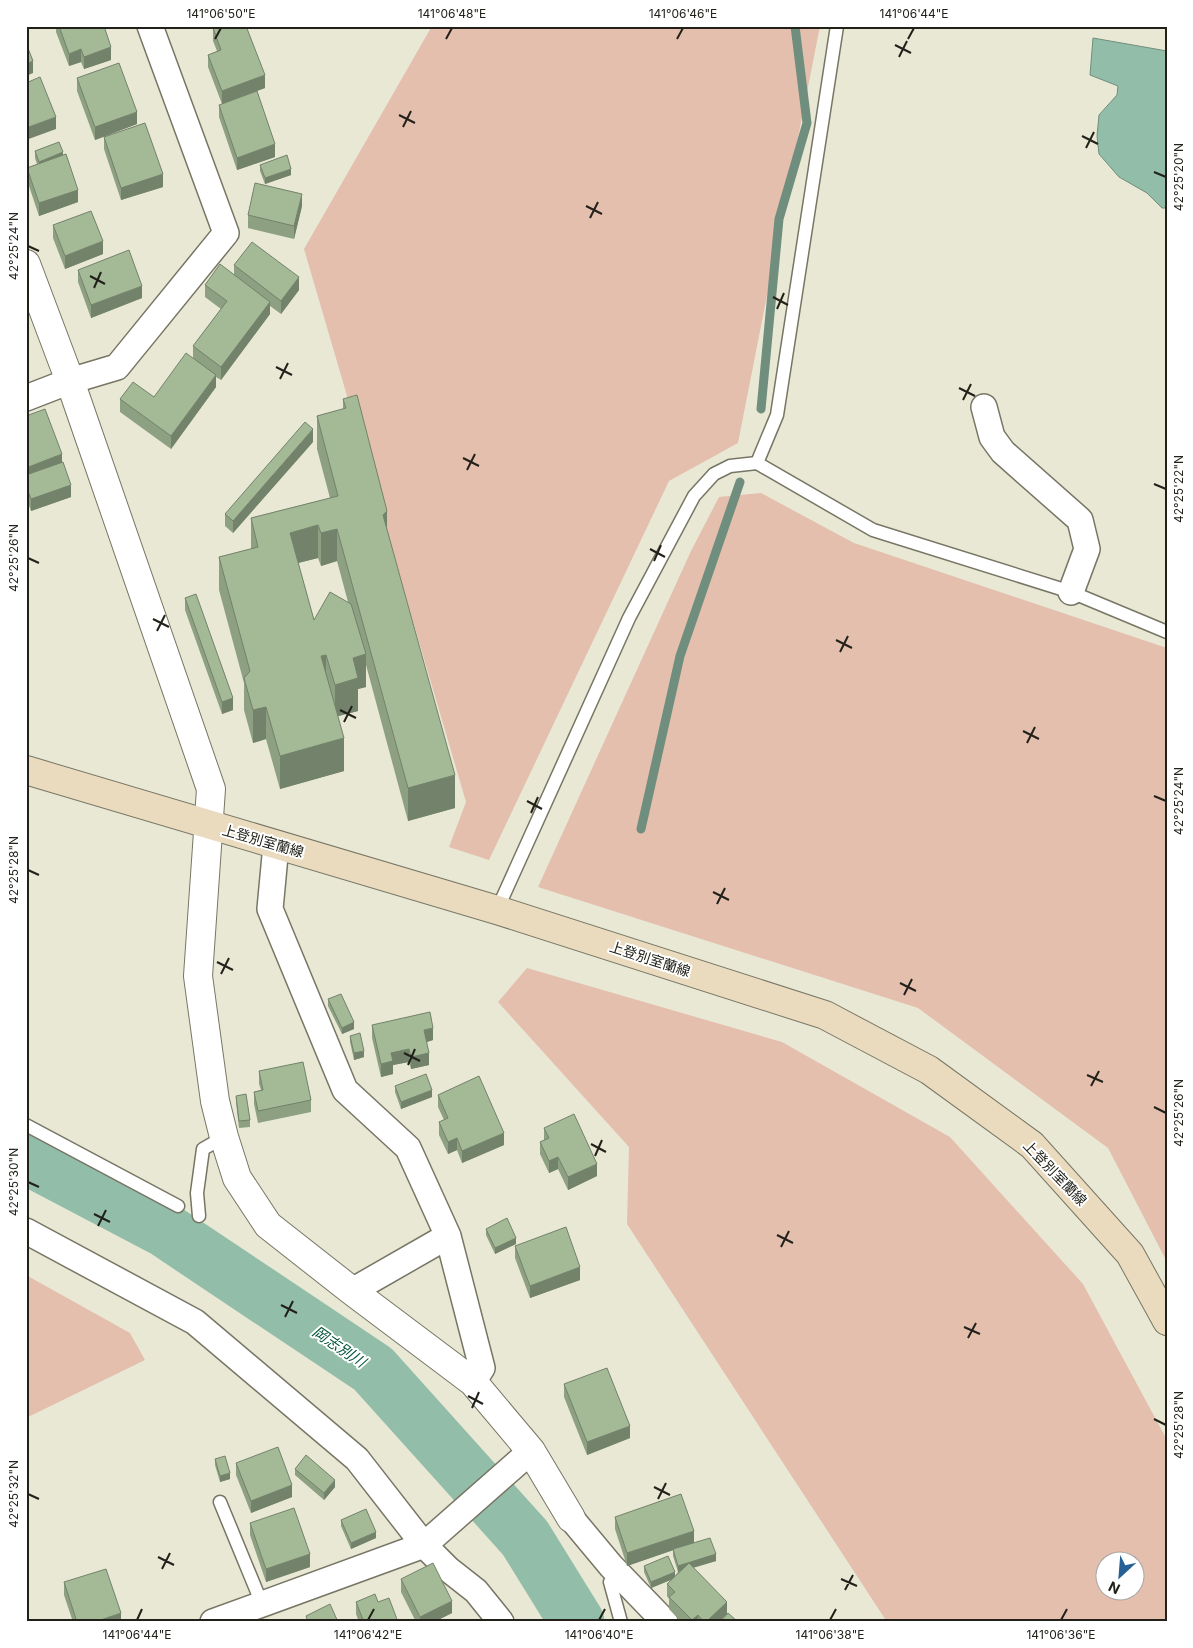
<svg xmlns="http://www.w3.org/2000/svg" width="1193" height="1648" font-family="Inter,'Noto Sans JP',sans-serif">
<rect width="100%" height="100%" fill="#e9e8d5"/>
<path fill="#e4bfae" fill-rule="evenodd" d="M432 26H820L738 443 669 481 489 860 449 847 466 802 304 249Z
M761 493 854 543 1167 648V1262L1108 1148 918 1008 538 887 691 551 719 497Z
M527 968 782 1042 950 1137 1083 1284 1167 1440V1622H887L627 1224 629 1147 498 1002ZM1106 1560H1136V1590H1106Z
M26 1275 130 1333 145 1360 26 1418Z"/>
<path fill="#92bda8" stroke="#708e7d" d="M1093 38 1167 51V208H1162L1147 193 1119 177 1099 154 1097 136 1099 115 1117 95 1118 86 1090 75Z"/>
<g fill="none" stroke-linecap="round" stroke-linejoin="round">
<path stroke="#708e7d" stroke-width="9" d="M761 409 779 219 807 123 795 26
M641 829 680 656 740 482"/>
<path stroke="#92bda8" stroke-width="55" d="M26 1157 165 1230 373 1369 525 1538 577 1622"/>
<g stroke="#777665" stroke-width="15">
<path id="service" d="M757 463 873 530 1071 592 1167 632
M497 910 629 618 694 496 714 474 730 466 757 463 777 415 837 26
M26 1125 178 1206
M199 1216 197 1193 203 1149 224 1137
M220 1502 262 1604
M616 1572 610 1582 621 1622"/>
</g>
<g stroke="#777665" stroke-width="28">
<path id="minor" d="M26 398 70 381 117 367 226 233 150 26
M984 407 992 437 1003 452 1080 520 1087 549 1071 592
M276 845 270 909 345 1090 408 1148 448 1236 482 1368 473 1382
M26 1231 195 1322 357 1459 424 1545 448 1569 476 1591 501 1622
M352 1291 448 1236
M571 1518 611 1566 665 1622
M213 1622 424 1545 531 1451"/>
</g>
<g stroke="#777665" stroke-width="30">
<path id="tertiary" d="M26 264 70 381 211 789 198 976 215 1101 224 1137 237 1178 268 1225 352 1291 473 1382 531 1451 571 1518"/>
</g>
<g stroke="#777665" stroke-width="30">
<path id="secondary" d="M26 770 497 910 825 1015 929 1070 1032 1145 1130 1254 1167 1321"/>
</g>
<use href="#service" stroke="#fff" stroke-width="12"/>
<use href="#minor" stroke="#fff" stroke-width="25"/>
<use href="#tertiary" stroke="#fff" stroke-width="28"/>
<use href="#secondary" stroke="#ebdbbe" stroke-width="28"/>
</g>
<path fill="#8da082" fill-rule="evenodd" d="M56 26H104L111 60 84 69 81 62 69 66 56 32Z
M213 28 265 88 222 104 208 67V55L217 51 213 41Z
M77 78 137 124 95 140 77 91Z
M219 105 275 157 237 170 219 117Z
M104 137 163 187 121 200 104 149Z
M35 151 63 155 78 202 39 216 27 180V168L37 164 35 158Z
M260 165 291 175 265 184 260 171Z
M302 206 294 239 248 228V215Z
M53 225 103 254 65 269 53 238Z
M234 265 299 290 281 314 270 306V314L221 380 216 377V387L171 449 120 412V399L154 397 193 358V346L221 309 205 297V285L234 274Z
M78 270 142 298 91 318 78 282Z
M343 399 387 531 455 808 408 821 366 665V687L358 689V711L338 716 344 771 280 789 266 739 253 743 244 710V683L219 590V557L251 549V518L330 498 317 449V416L343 409ZM318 558 321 566 337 561 348 602 314 620 298 563Z
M26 416 62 462 71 497 31 511 26 498Z
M313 442 233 533 225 526V514Z
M185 598 233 710 222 714 185 610Z
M328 999 354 1029 342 1034 328 1006Z
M372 1025 433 1040 426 1042 429 1065 411 1069 409 1062 393 1065V1074L381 1077 372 1038Z
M350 1036 364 1057 354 1060 350 1042Z
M259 1071 311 1100V1112L258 1123 254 1104V1092L261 1090 259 1084Z
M395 1086 432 1097 401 1109 395 1092Z
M438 1095 504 1145 462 1163 457 1150 448 1154 439 1135V1122L444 1120 438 1107Z
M236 1096 250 1120V1127L239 1128 236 1102Z
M544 1128 597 1176 568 1190 558 1169 549 1173 540 1154V1142L544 1140Z
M486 1229 516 1244 495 1254 486 1235Z
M515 1246 580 1280 530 1298 515 1258Z
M564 1384 630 1438 587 1455 564 1397Z
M215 1459 230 1479 220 1482 215 1465Z
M236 1463 292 1497 251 1513 236 1475Z
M295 1469 335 1487 324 1500 295 1475Z
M615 1517 694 1543 716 1561 693 1568 726 1615 719 1622H681L669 1609V1599L667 1596V1584L671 1580 651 1588 644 1572V1566L675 1576 678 1572 673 1556V1550L627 1566 615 1529Z
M341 1520 376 1538 351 1549 341 1526Z
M250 1523 310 1567 266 1582 250 1535Z
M401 1579 452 1613 434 1622H416L401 1592Z
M64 1582 121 1622H73L64 1595Z
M356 1602 398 1622H359L356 1614Z"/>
<path fill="#73826a" d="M111 47V60L84 69V57Z
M81 49V62L69 66V54Z
M33 61V73L26 76V64Z
M265 75V88L222 104V91Z
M137 112V124L95 140V127Z
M56 117V129L26 140V128Z
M275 144V157L237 170V158Z
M63 152V159L39 168V162Z
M291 169V175L265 184V178Z
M163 174V187L121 200V188Z
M78 190V202L39 216V203Z
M302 194V206L294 239V226Z
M103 241V254L65 269V256Z
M299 277V290L281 314V301Z
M142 286V298L91 318V305Z
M270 302V314L221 380V367Z
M216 375V387L171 449V436Z
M313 429V442L233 533V521Z
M62 454V467L26 480V468Z
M71 485V497L31 511V499Z
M387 511V543L383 515Z
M318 525V558L290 565V533Z
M337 529V561L321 566V533Z
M366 654V687L358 689V711L335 717V685L353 658Z
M326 655V687L321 656Z
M233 698V710L222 714V702Z
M266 707V739L253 743V710Z
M344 738V771L280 789V756Z
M455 775V808L408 821V788Z
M354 1022V1029L342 1034V1028Z
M433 1028V1040L424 1043V1030Z
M409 1049V1062L393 1065V1074L381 1077V1064L391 1053Z
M364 1051V1057L354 1060V1053Z
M429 1053V1065L411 1069V1057Z
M432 1090V1097L401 1109V1102Z
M504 1133V1145L462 1163V1151Z
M457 1138V1150L448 1154V1142Z
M558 1157V1169L549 1173V1161Z
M597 1164V1176L568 1190V1177Z
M516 1238V1244L495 1254V1248Z
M580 1267V1280L530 1298V1286Z
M630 1426V1438L587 1455V1442Z
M230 1473V1479L220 1482V1476Z
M335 1480V1487L324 1500V1493Z
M292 1485V1497L251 1513V1501Z
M694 1531V1543L627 1566V1553Z
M376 1532V1538L351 1549V1543Z
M310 1554V1567L266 1582V1569Z
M716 1554V1561L678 1572V1566Z
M675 1572V1578L651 1588V1582Z
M452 1601V1613L434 1622H420V1617Z
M727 1602V1614L719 1622H706Z
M121 1613V1622H95Z
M698 1615V1622H692V1620Z"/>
<path fill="#a4ba97" stroke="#73826a" d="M59 26H104L111 47 84 57 81 49 69 54Z
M219 26H246L265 75 222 91 208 55 221 50 213 28Z
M26 43 33 61 26 64Z
M119 63 137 112 95 127 77 78Z
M40 77 56 117 26 128V83Z
M257 91 275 144 237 158 219 105Z
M145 123 163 174 121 188 104 137Z
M59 142 63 152 39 162 35 151Z
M66 154 78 190 39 203 27 168Z
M287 155 291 169 265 178 260 165Z
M255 183 302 194 294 226 248 215Z
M91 211 103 241 65 256 53 225Z
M252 242 299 277 281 301 234 265Z
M129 250 142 286 91 305 78 270Z
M220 264 270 302 221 367 193 346 227 301 205 285Z
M186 353 216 375 171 436 120 399 133 382 154 397Z
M357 395 387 511 383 515 455 775 408 788 337 529 321 533 318 525 290 533 314 620 330 592 351 604 366 654 353 658 358 678 335 685 326 655 321 656 344 738 280 756 266 707 253 710 244 678 250 671 219 557 258 547 251 518 338 496 317 416 346 408 343 399Z
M45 409 62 454 26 468V416Z
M305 422 313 429 233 521 225 514Z
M63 462 71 485 31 499 26 486V475Z
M196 594 233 698 222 702 185 598Z
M341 994 354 1022 342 1028 328 999Z
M430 1012 433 1028 424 1030 429 1053 411 1057 409 1049 391 1053 393 1061 381 1064 372 1025Z
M360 1033 364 1051 354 1053 350 1036Z
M303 1062 311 1100 258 1111 254 1092 263 1090 259 1071Z
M426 1074 432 1090 401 1102 395 1086Z
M479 1076 504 1133 462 1151 457 1138 448 1142 439 1122 448 1118 438 1095Z
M246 1094 250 1120 239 1121 236 1096Z
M574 1114 597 1164 568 1177 558 1157 549 1161 540 1142 549 1138 544 1128Z
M507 1218 516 1238 495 1248 486 1229Z
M566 1227 580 1267 530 1286 515 1246Z
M607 1368 630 1426 587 1442 564 1384Z
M278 1447 292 1485 251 1501 236 1463Z
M306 1455 335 1480 324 1493 295 1469Z
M225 1456 230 1473 220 1476 215 1459Z
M681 1494 694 1531 627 1553 615 1517Z
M294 1508 310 1554 266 1569 250 1523Z
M366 1509 376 1532 351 1543 341 1520Z
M710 1538 716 1554 678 1566 673 1549Z
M668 1556 675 1572 651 1582 644 1566Z
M433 1563 452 1601 420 1617 401 1579Z
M689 1563 727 1602 706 1622H704L698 1615 692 1620 669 1597 675 1592 667 1584Z
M106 1569 121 1613 95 1622H77L64 1582Z
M375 1594 378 1602 389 1598 398 1622H364L356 1602Z
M330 1604 338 1622H308L306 1616Z
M728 1613 738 1622H720Z"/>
<path fill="none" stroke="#21211a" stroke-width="2" d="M215 39 221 28M446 39 452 28M677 39 683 28M908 39 914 28M895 45 911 53M899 57 907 41M399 115 415 123M403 127 411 111M1082 136 1098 144M1086 148 1094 132M1154 172 1166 177M586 206 602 214M590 218 598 202M28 246 39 251M90 276 105 284M94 288 101 272M773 297 788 305M777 309 784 293M276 367 292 375M280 379 288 363M959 388 975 396M963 400 971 384M463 458 479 466M467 470 475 454M1154 484 1166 489M650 549 665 557M28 558 39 563M654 561 661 545M153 619 169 627M157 631 165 615M836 640 852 648M840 652 848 636M340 710 356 718M344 722 352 706M1023 731 1039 739M1027 743 1035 727M1154 796 1166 801M527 801 542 809M531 813 538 797M28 870 39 875M713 892 729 900M717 904 725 888M217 962 233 970M221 974 229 958M900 983 916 991M904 995 912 979M404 1053 420 1061M408 1065 415 1049M1087 1075 1103 1082M1091 1086 1099 1071M1154 1107 1166 1113M591 1144 606 1152M595 1156 602 1140M28 1182 39 1187M94 1214 110 1222M98 1226 106 1210M777 1235 793 1243M781 1247 789 1231M281 1305 297 1313M285 1317 293 1301M964 1327 980 1334M968 1338 976 1323M468 1396 483 1404M472 1408 479 1392M1154 1419 1166 1425M654 1487 670 1495M28 1494 39 1499M658 1499 666 1483M158 1557 174 1565M162 1569 170 1553M841 1579 857 1586M845 1590 853 1575M137 1620 142 1609M368 1620 374 1609M599 1620 605 1609M830 1620 836 1609M1061 1620 1067 1609"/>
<g text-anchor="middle" stroke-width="4" stroke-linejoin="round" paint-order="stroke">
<g font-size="14" fill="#21211a" stroke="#fff">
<text transform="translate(263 841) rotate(16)" y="5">上登別室蘭線</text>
<text transform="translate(650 959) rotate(18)" y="5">上登別室蘭線</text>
<text transform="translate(1055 1173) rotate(46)" y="5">上登別室蘭線</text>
</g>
<g font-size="15" font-style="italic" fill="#015439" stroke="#fff">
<text transform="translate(339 1347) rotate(34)" y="5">岡志別川</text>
</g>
</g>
<rect width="1193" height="1648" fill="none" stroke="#ffffff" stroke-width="55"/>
<g transform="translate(1120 1576) rotate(206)"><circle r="24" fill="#ffffff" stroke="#a6a6a3"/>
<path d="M0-4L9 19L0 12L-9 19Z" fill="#266097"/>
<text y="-8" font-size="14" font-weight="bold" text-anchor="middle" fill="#21211a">N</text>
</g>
<rect x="28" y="28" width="1138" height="1592" fill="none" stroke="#21211a" stroke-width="2"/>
<g font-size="12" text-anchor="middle" fill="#21211a">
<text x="221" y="18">141°06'50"E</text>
<text x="452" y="18">141°06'48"E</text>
<text x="683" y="18">141°06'46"E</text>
<text x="914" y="18">141°06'44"E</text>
<text transform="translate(1179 177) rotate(-90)" y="4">42°25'20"N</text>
<text transform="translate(14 246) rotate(-90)" y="4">42°25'24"N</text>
<text transform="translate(1179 489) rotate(-90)" y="4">42°25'22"N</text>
<text transform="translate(14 558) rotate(-90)" y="4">42°25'26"N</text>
<text transform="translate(1179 801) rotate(-90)" y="4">42°25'24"N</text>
<text transform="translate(14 870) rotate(-90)" y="4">42°25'28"N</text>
<text transform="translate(1179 1113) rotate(-90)" y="4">42°25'26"N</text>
<text transform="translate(14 1182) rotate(-90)" y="4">42°25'30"N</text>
<text transform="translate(1179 1425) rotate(-90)" y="4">42°25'28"N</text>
<text transform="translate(14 1494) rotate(-90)" y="4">42°25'32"N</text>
<text x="137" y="1639">141°06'44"E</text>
<text x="368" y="1639">141°06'42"E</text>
<text x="599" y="1639">141°06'40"E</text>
<text x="830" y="1639">141°06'38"E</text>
<text x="1061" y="1639">141°06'36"E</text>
</g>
</svg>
